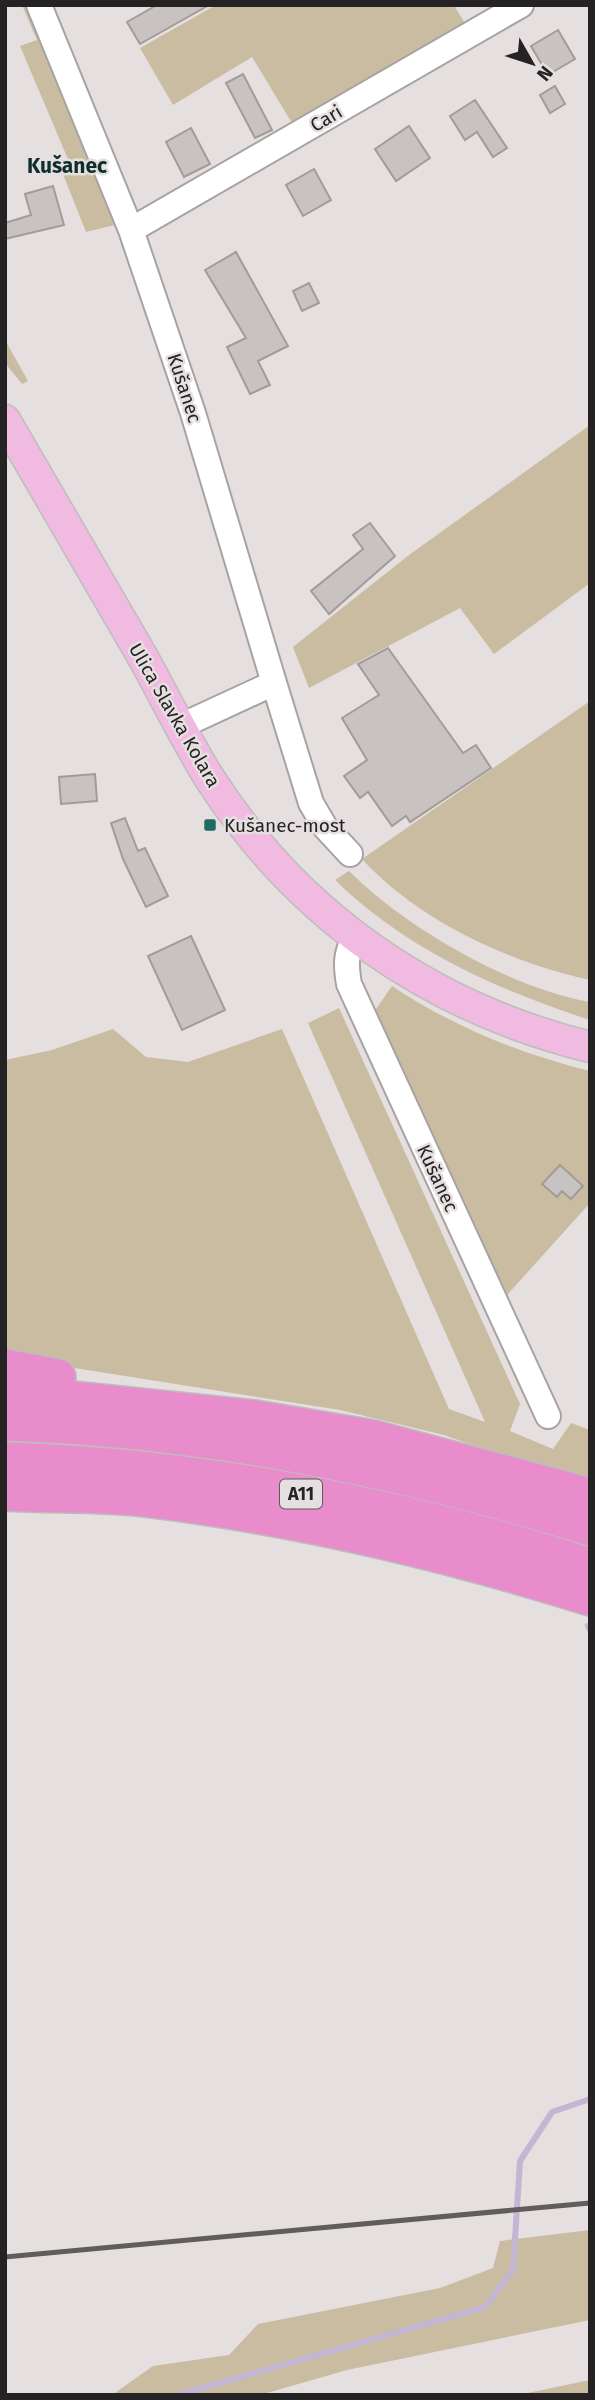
<svg xmlns="http://www.w3.org/2000/svg" width="595" height="2400" font-family="'Fira Sans',sans-serif">
<rect width="100%" height="100%" fill="#e5dfe0"/>
<path fill="#cabca1" d="M22 5H31L119 224 86 232 63 174 73 171 20 46 37 40Z
M216 5H454L467 27 295 128 252 57 173 105 140 48Z
M5 340 28 381 22 384 5 363Z
M590 425V583L494 654 460 608 309 688 293 647 409 555Z
M590 701V980C508 962 419 921 362 859Z
M349 871C406 928 510 988 590 1002V1020C496 989 407 950 335 880Z
M392 986C454 1027 518 1053 590 1071V1203L507 1295 374 1012Z
M339 1008 520 1404 510 1431 553 1449 571 1423 590 1430V1487L444 1435 340 1410 5 1357V1060L52 1050 113 1029 146 1057 188 1062 282 1029 449 1409 485 1422 308 1023Z
M590 2230V2320L347 2370 260 2395H112L153 2366 229 2355 258 2324 440 2288 493 2268 500 2241Z
M590 2380V2395H518Z"/>
<g fill="none" stroke-linecap="round" stroke-linejoin="round">
<path stroke="#c2b6d2" stroke-width="6" d="M588 1626 590 1630
M178 2395 485 2307 513 2270 520 2161 552 2112 590 2099"/>
</g>
<path fill="#c8c3c1" stroke="#a19c99" stroke-width="2" d="M157 5H209L140 44 127 22Z
M558 30 575 59 548 75 531 46Z
M243 74 272 130 255 138 226 83Z
M555 86 565 104 550 113 540 95Z
M475 100 507 148 493 157 477 132 465 140 450 116Z
M409 126 430 158 396 181 375 149Z
M191 128 210 164 184 177 166 142Z
M314 169 331 200 303 216 286 185Z
M53 186 64 225 5 239V223L31 215 25 194Z
M236 252 288 346 258 361 270 385 250 394 227 347 246 338 205 270Z
M309 283 319 303 302 311 293 291Z
M370 523 395 556 329 614 311 591 363 549 353 535Z
M388 648 463 753 476 745 491 768 410 822 406 816 392 826 368 792 360 798 344 776 367 760 342 718 379 695 358 664Z
M95 774 97 801 61 804 59 777Z
M125 818 138 851 145 848 168 896 146 907 123 859 111 823Z
M191 936 225 1010 182 1030 148 956Z
M560 1165 583 1186 571 1199 562 1191 557 1197 542 1184Z"/>
<g fill="none" stroke-linecap="round" stroke-linejoin="round">
<g stroke="#a8a3a3" stroke-width="28">
<path id="minor" d="M39 5 131 230 193 413 274 683 181 726
M131 230 521 5
M274 683 311 803 325 827 350 854
M355 937C345 954 346 966 349 984L548 1416"/>
</g>
<g stroke="#bdbdbd" stroke-width="33">
<path id="major" d="M5 420C51 498 96 576 141 654 164 695 185 739 210 779 299 917 432 1008 590 1047"/>
</g>
<g stroke="#bdbdbd" stroke-width="38">
<path id="highway" d="M5 1367 58 1377
M5 1392 255 1418 374 1438 590 1496
M5 1423C204 1429 400 1469 590 1528
M5 1460C202 1466 403 1505 590 1566
M5 1493C51 1496 98 1493 144 1499 295 1517 444 1552 590 1598"/>
</g>
<use href="#minor" stroke="#fff" stroke-width="24"/>
<use href="#major" stroke="#f1bae0" stroke-width="30"/>
<use href="#highway" stroke="#e88ccc" stroke-width="35"/>
<path stroke="#605d5d" stroke-width="5" d="M5 2257 590 2203"/>
</g>
<rect fill="#1f6a64" stroke="#e5dfe0" stroke-width="2.5" x="203" y="818" width="14" height="14" rx="3.5"/>
<g text-anchor="middle" stroke-width="5" stroke-linejoin="round" paint-order="stroke">
<rect fill="#e5dfe0" stroke="#5e5b5b" stroke-width="2" x="280" y="1479.5" width="42" height="29" rx="5"/>
<g font-size="18" font-weight="bold" fill="#242222">
<text x="301" y="1500">A11</text>
</g>
<g font-size="19" fill="#242222" stroke="#e5dfe0">
<text transform="translate(326 118) rotate(-31)" y="7">Cari</text>
<text transform="translate(185 388) rotate(72)" y="7">Kušanec</text>
<text transform="translate(175 715) rotate(60)" y="7">Ulica Slavka Kolara</text>
<text transform="translate(438 1178) rotate(65)" y="7">Kušanec</text>
</g>
<g font-size="19" fill="#242222" stroke="#e5dfe0" text-anchor="start">
<text x="224" y="832">Kušanec-most</text>
</g>
<g font-size="21" font-weight="bold" fill="#0d302d" stroke="#e5dfe0">
<text x="67" y="173">Kušanec</text>
</g>
</g>
<rect width="595" height="2400" fill="none" stroke="#242222" stroke-width="14"/>
<g transform="translate(532 63) rotate(129)" stroke="#e5dfe0" stroke-width="5" paint-order="stroke">
<path d="M0-5L12 26L0 18L-12 26Z" fill="#242222"/>
<text y="-10" font-size="19" font-weight="bold" text-anchor="middle" fill="#242222">N</text>
</g>
</svg>
